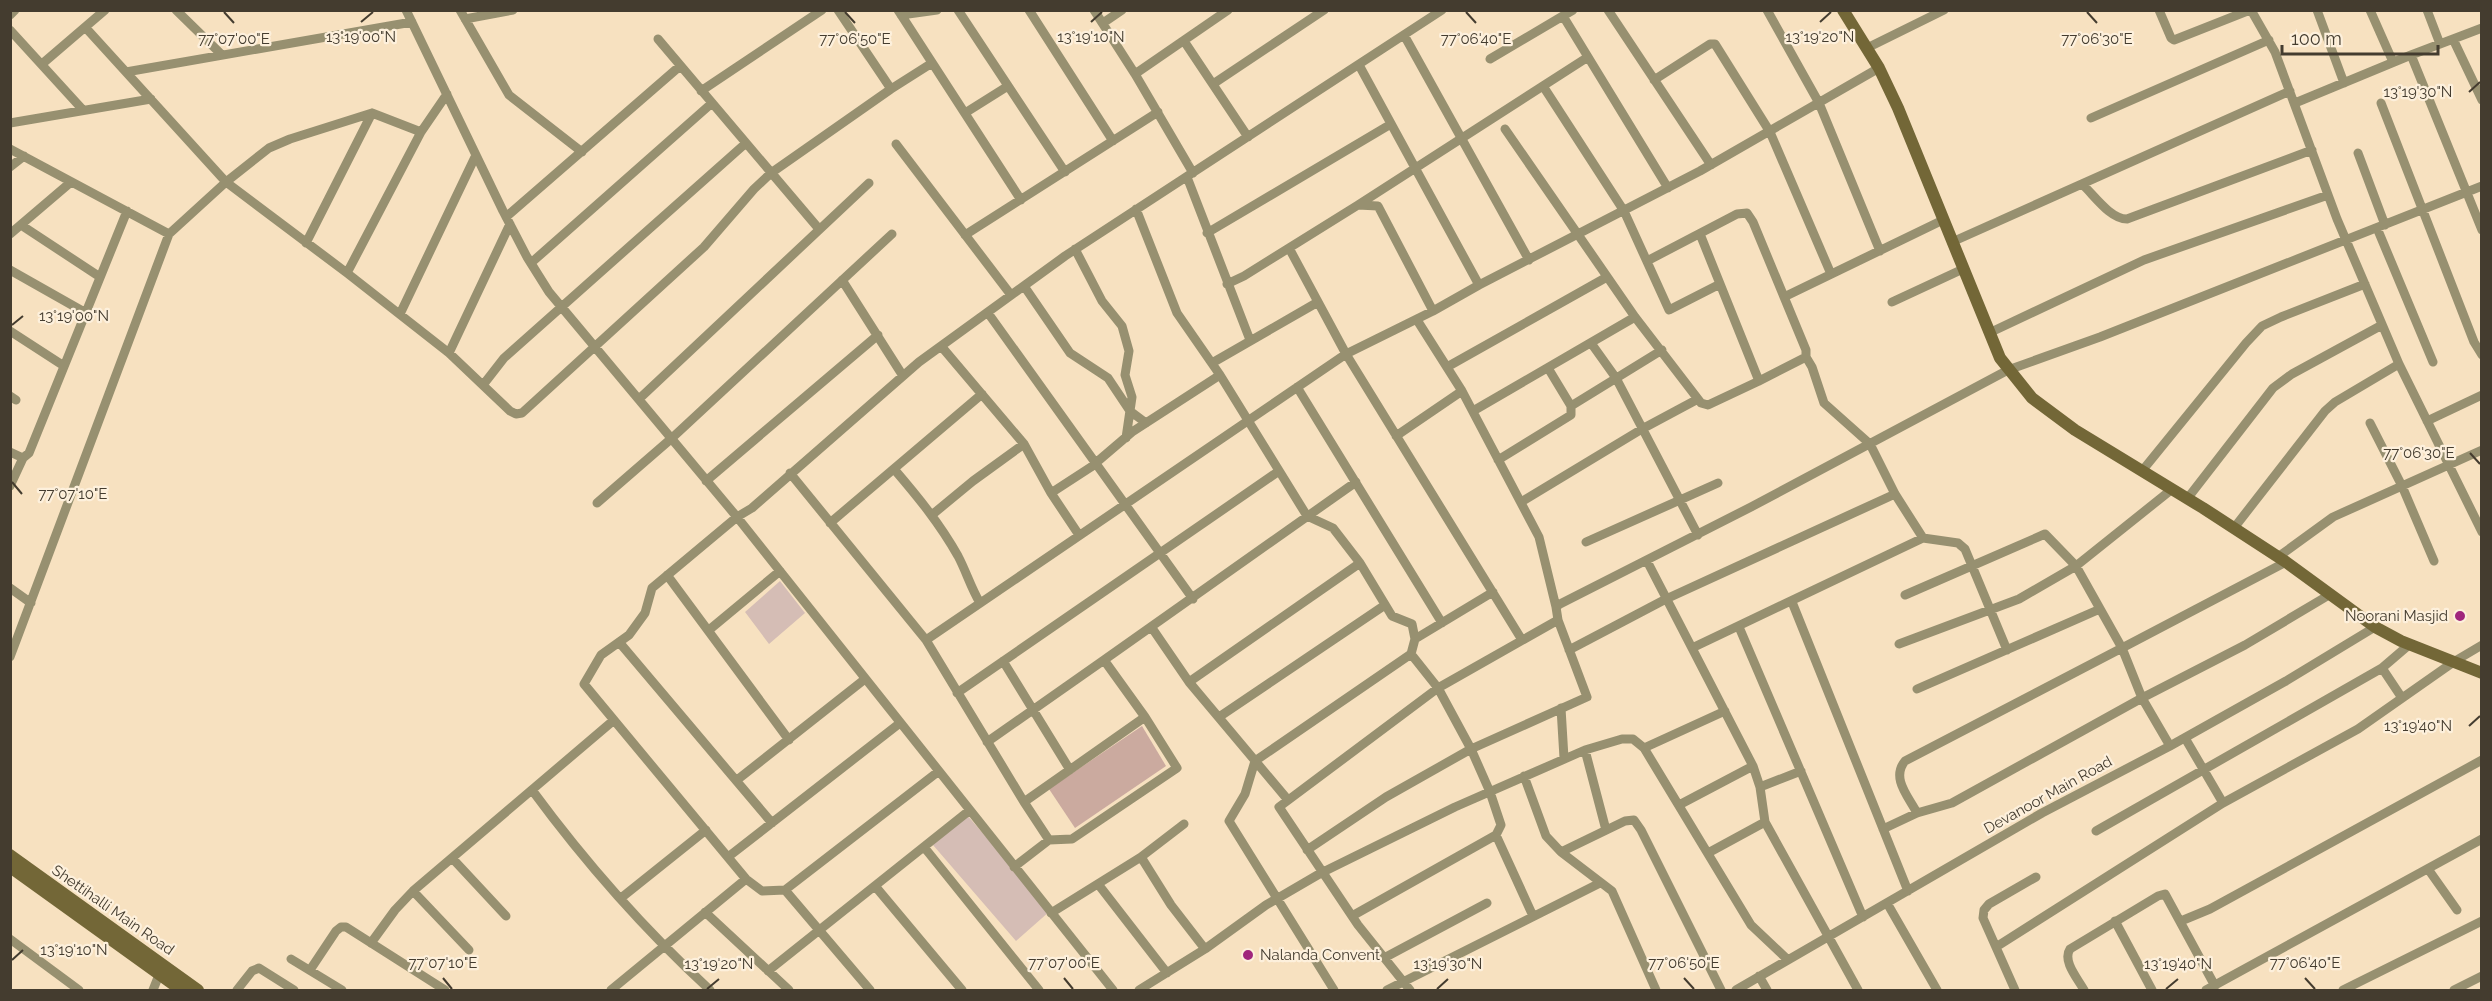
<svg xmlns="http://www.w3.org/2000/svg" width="2492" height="1001" font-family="Raleway,sans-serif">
<rect width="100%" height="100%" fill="#f7e1c0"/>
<path fill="#d5bdb5" d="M780 581 805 613 769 644 745 612Z
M967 815 1050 911 1016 941 933 845Z"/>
<path fill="#cbaa9f" d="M1142 726 1166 766 1075 828 1049 789Z"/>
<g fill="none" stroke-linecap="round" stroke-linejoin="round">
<path stroke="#979070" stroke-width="9" d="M176 10 222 55
M406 10 503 211 527 257 549 292 737 517 752 508 919 362 1065 256 1442 10
M460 10 509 95 582 152
M838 10 891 89
M898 10 1021 200
M958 10 1065 172
M1029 10 1113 141
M1094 10 1135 74 1193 173
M1608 10 1711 165
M1767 10 1819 103 1880 251
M2159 10 2171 38 2174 40 2250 10
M2251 10 2275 52 2337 219 2399 364 2482 532
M2317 10 2344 83
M2370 10 2393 62
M2427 10 2440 44
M10 15 15 10
M901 15 937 10
M1563 16 1668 188
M465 19 513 10
M1103 23 1122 10
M85 27 226 182 347 273 449 353 510 411 516 414 522 413 704 247 754 189 771 173 891 89 932 63
M10 30 83 110
M1404 35 1529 260
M658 39 819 229
M2453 39 2482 100
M1184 41 1248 137
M1867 48 1944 10
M2411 55 2482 230
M1490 59 1573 10
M42 64 105 10
M1359 65 1479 285
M126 72 412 22
M1135 74 1228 10
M1654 80 1710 44H1715L1770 132 1831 274
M1213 84 1324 10
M1543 86 1624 211 1669 310 1720 284
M701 91 822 10
M2295 103 2411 55 2482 28
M2381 103 2474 342 2482 355
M965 113 1008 86
M2091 118 2269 40
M10 123 151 99
M1505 129 1635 317 1701 403 1708 405 1759 381
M896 144 1011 295
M10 149 169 234
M2358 153 2385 225
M10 167 24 156
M1187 177 1250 340
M2082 184C2094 195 2110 219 2127 219L2312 150
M1358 205 1588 57
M1136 209 1177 313 1220 375 1307 516 1333 528 1360 563 1392 616 1412 624 1415 639 1411 654 1255 761 1245 794 1229 821 1334 990
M506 217 680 66
M21 225 100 277
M2377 228 2433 362
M1207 233 1391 124
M10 234 71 182
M965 235 1158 112
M1952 242 2290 91
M306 243 372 113
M1289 248 1346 354 1522 640
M1075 249 1102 301 1122 326 1129 351 1125 375 1132 397 1126 438
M1647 261 1737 214 1747 213 1753 222 1806 350V357L1759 381 1700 234
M531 263 712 103
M10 270 86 313
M347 273 421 132
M842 280 903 376
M1227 284 1244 276 1358 205 1378 206 1433 311
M1024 286 1070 353 1108 378 1130 411 1146 423
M1784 297 1943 220
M1892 302 1963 269
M988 313 1193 599
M400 314 476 155
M1417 320 1462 391 1539 537 1556 607
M10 331 64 366
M1989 333 2144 260 2328 195
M1591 343 1616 378 1698 535
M941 346 1024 444 1051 493 1079 535
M449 353 510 224
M1806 357 1812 367 1824 403 1870 444 1895 494 1923 538 1958 543 1965 549 2007 650
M1212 363 1318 302
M1447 367 1607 277
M483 385 504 358 746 143
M1297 387 1442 623
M10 396 16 400
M639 399 869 183
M1571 406 1662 350
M1473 411 1635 317
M2427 421 2482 395
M2370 423 2402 486 2434 561
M1396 436 1462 391
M10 452 23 458 29 453 127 211
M1498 460 1571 415V406L1548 368
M894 469C918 497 940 524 958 556 966 571 971 588 980 603
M2142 471 2246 343 2262 326 2281 317 2365 284
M790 473 926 640 1024 802 1049 840
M706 481 878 335
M10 486 23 458
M1051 493 1091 467 1132 432 1220 375
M2187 499 2273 388 2292 374 2382 325
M1521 502 1642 429 1698 399
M597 503 672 438 892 234
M933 514 973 481 1024 444
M830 523 982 394
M2234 528 2325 411 2335 402 2399 364
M1586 542 1718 483
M2278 557 2333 517 2482 450
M1647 561 1753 766 1760 787 1765 822 1858 990
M667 575 789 740
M10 588 31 603
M1905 595 2045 534 2076 566 2122 648 1905 761C1891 778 1908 796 1917 813
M1792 602 1908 891
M1739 627 1863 917
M1152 628 1189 682 1360 563
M709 630 780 571
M1415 639 1493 592
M926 640 1346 354 1433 311 1479 285 1700 171 1879 68
M619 642 772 823
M1899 644 2019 599 2076 566 2171 490
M1692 648 1923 538
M1569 650 1666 599 1895 494
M10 657 169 234 226 182 269 148 290 139 372 113 421 132 447 94
M1003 661 1070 770
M2382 668 2402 698
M1189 682 1288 800
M1917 689 2100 609
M957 693 1279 471
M1561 708 1564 758
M1219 717 1385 605
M2185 738 2223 803
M987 742 1104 660
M2170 746 2142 698 2122 648 2286 562
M1644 748 1725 711
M1585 750 1622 739H1633L1644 748 1751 925 1787 959
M939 771 785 890 762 891 746 879 584 684 601 655 629 635 645 613 652 588 737 517 1113 990
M1524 776 1546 836 1561 852
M737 780 865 679
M1760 787 1801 771
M532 790C585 862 645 930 710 990
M1024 802 1145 717
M1679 805 1753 766
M1883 829 1917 813 1952 803 2142 698 2245 645 2329 595
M2096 831 2382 668 2410 644
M1496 835 1533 916
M924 847 1039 990
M1307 850 1386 797 1471 749 1438 688 1411 654
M1708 853 1765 822
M728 857 900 723
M1141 857 1171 905 1205 949
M452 858 506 916
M1014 867 1049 840 1072 839 1177 768 1145 717 1104 660 1356 482
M2428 869 2457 910
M1098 884 1167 973
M875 886 962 990
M785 890 870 990
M413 891 469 950
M621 898 706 830
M1887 903 1937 990
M705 912 789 990
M1051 913 1141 857 1184 824
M1352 916 1496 835 1501 825 1490 792 1471 749 1587 697 1558 620 1556 607 1560 604 1751 507 2008 370 2100 337 2482 186
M2115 921 2152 990
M2181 921 2210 909 2482 760
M10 939 79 990
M371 943 395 910 413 891 614 720
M1996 947 2223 803 2358 729 2455 661 2482 645
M1384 958 1487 903
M291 959 342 990
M310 970 336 931 341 927H346L445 990
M768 971 970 810
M1759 976 1767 990
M153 990 159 975
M237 990 252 971 259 968 294 990
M611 990 746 879
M1139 990 1205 949 1266 905 1321 873 1455 807 1585 750 1606 830
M1387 990 1600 883
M1410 990 1358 925 1279 807 1438 688 1558 620
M1656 990 1612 891 1561 852 1625 821 1634 820 1641 830 1721 990
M1736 990 2042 813 2170 746 2286 681 2375 627
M2015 990 1983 918 1984 910 1989 904 2036 877
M2084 990C2078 979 2062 961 2070 949L2158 896 2165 894 2215 986
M2206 990 2482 839
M2343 990 2482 921
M2454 990 2482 976"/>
<path stroke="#736737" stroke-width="12" d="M1843 10 1879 68 1898 108 2000 358 2032 398 2075 430 2203 508 2286 562 2375 627 2401 641 2482 673
M10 855 198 990
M10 867 181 990"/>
</g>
<path fill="none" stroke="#443c2f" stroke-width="2" d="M224 12 234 23M845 12 855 23M1466 12 1476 23M2087 12 2097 23M361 22 373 12M1091 22 1102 12M1820 22 1831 12M2469 92 2480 82M12 325 23 316M2470 453 2480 464M12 482 22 494M2469 726 2480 716M12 960 23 950M443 978 452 989M1064 978 1073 989M1684 978 1694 989M2305 978 2315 989M707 989 719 979M1437 989 1448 979M2166 989 2178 979"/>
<g fill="#a0267c" stroke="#fdf0dc" stroke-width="2">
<circle cx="2460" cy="616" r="6"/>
<circle cx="1248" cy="955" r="6"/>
</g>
<g text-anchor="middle" stroke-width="4.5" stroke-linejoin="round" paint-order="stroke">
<g font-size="15" fill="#443c2f" stroke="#fdf0dc" text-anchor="end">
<text x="2448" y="621">Noorani Masjid</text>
<text x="1260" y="960" text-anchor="start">Nalanda Convent</text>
</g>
<g font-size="15" fill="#443c2f" stroke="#fdf0dc">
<text transform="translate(2048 795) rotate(-29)" y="5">Devanoor Main Road</text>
<text transform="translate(113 910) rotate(35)" y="5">Shettihalli Main Road</text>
</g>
</g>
<g font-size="15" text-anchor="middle" fill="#443c2f" stroke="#fdf0dc" stroke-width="4.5" stroke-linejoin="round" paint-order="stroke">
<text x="361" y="42">13°19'00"N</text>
<text x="1091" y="42">13°19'10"N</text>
<text x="1820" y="42">13°19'20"N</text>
<text x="234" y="44">77°07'00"E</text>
<text x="855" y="44">77°06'50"E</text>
<text x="1476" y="44">77°06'40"E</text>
<text x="2097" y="44">77°06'30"E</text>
<text x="2418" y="97">13°19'30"N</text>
<text x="74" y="321">13°19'00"N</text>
<text x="2419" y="458">77°06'30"E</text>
<text x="73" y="499">77°07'10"E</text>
<text x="2418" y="731">13°19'40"N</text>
<text x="74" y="955">13°19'10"N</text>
<text x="443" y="968">77°07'10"E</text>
<text x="1064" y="968">77°07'00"E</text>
<text x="1684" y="968">77°06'50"E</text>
<text x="2305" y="968">77°06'40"E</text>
<text x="719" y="969">13°19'20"N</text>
<text x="1448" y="969">13°19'30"N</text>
<text x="2178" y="969">13°19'40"N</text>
</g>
<rect width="2492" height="1001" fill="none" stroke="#443c2f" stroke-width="24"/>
<path d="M2282 45v9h156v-9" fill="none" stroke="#443c2f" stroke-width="3"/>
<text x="2291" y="45" font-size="18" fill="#443c2f" stroke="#fdf0dc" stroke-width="4.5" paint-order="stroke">100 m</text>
</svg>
